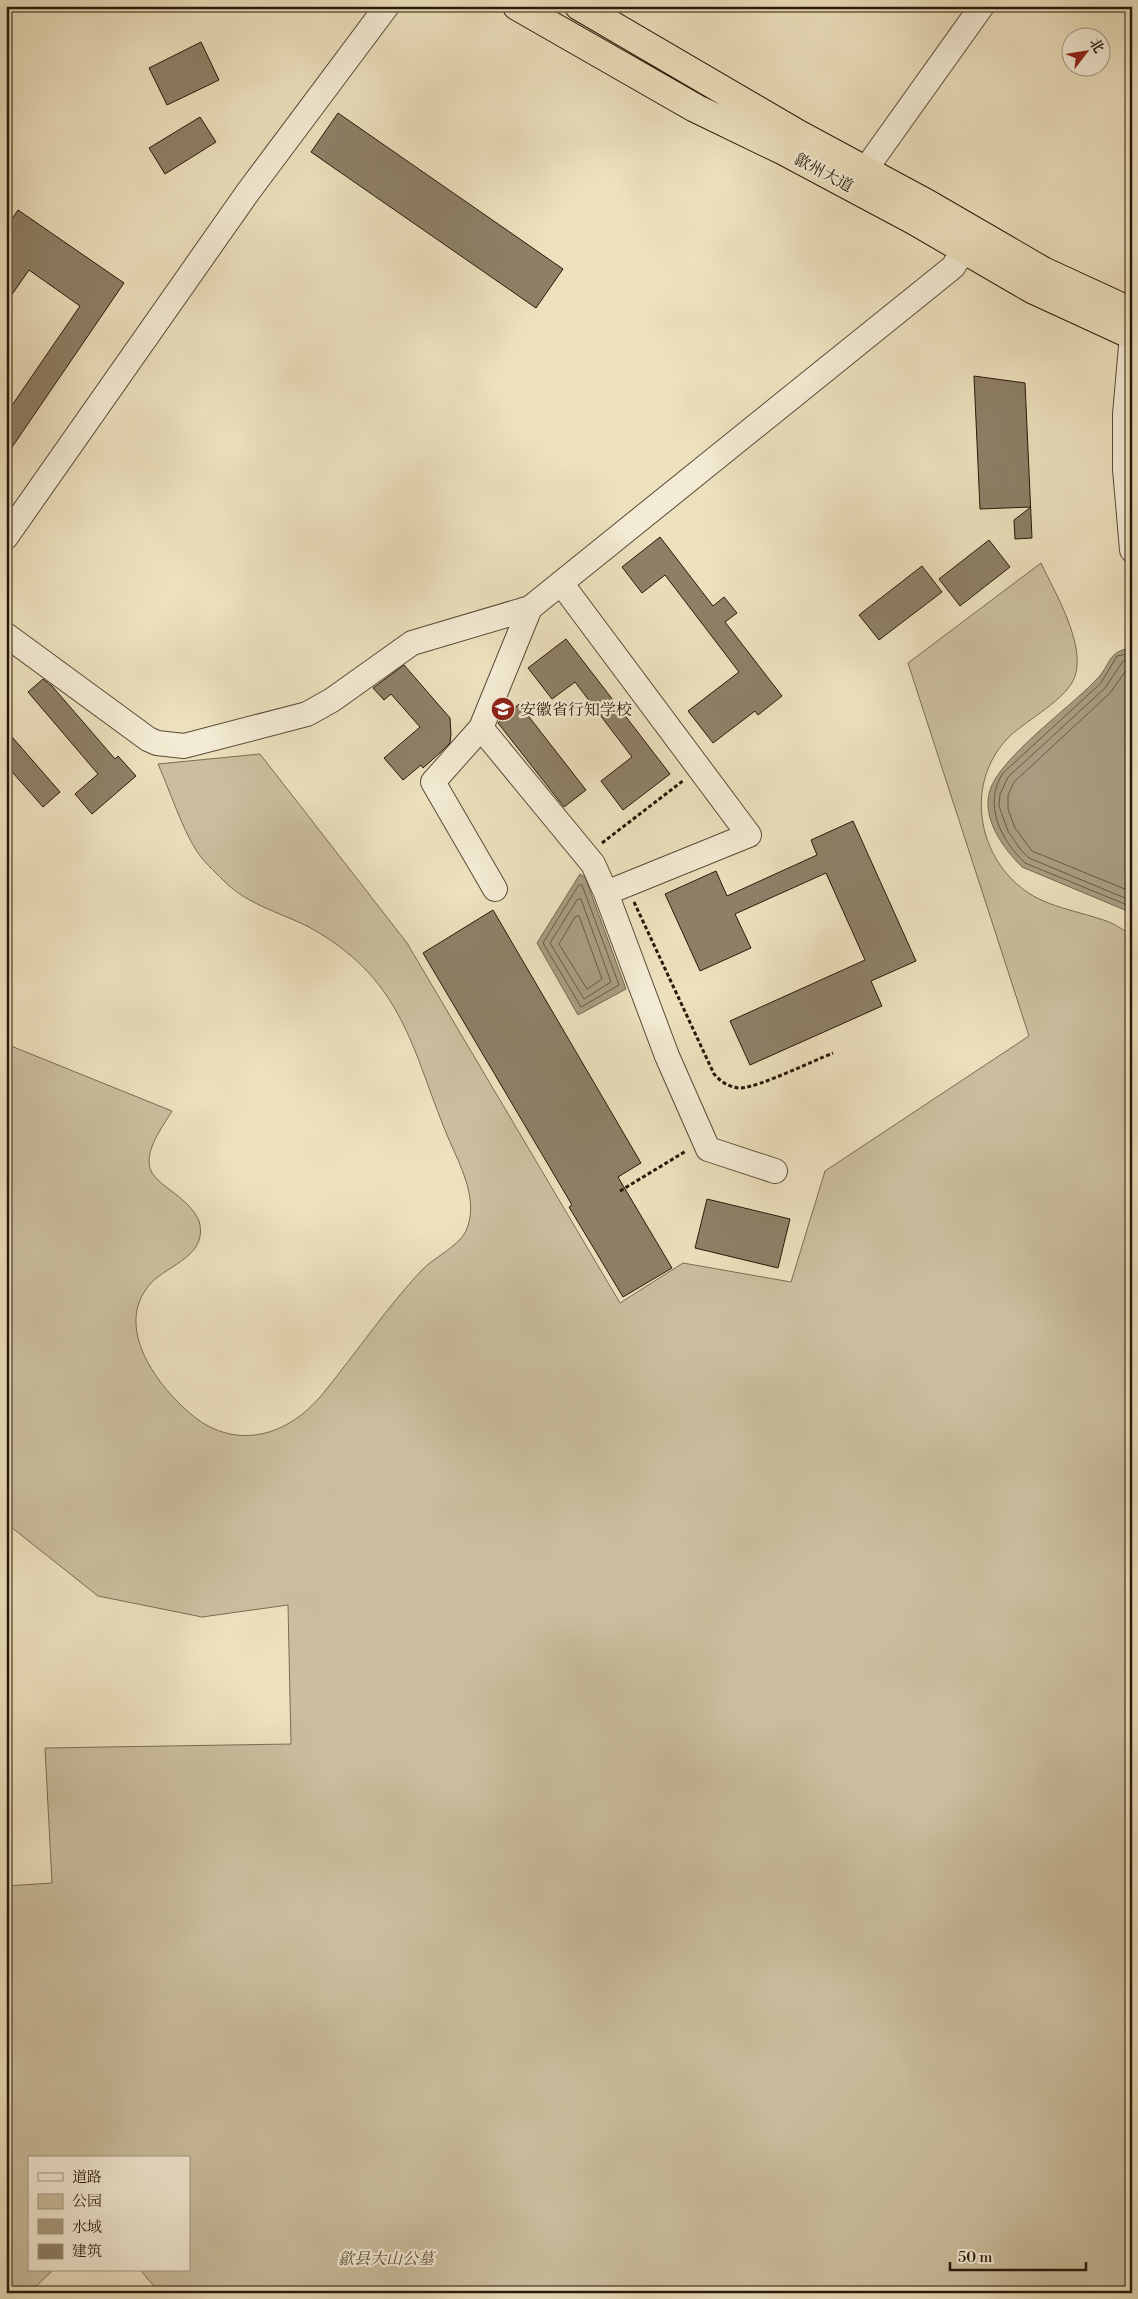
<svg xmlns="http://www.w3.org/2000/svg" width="1138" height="2299" font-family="'Libre Bodoni','Noto Serif SC',serif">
<rect width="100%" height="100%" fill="#ece0bd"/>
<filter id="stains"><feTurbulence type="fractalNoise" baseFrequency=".004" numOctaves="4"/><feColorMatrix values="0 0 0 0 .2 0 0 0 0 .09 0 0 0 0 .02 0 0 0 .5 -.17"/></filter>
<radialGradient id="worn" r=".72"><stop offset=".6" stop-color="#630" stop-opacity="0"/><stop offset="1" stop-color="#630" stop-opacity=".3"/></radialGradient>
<path fill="#cbbe9f" stroke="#7a6c54" d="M1041 563C1054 591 1086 644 1075 676 1068 699 1026 720 1009 737 967 779 975 848 1018 885 1042 907 1080 911 1109 922 1117 925 1124 931 1132 935V2293H160L140 2270H189V2158H29V2270H53L29 2293H6V1886L52 1883 45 1748 291 1744 288 1605 202 1617 98 1596 6 1523V1044L172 1111C162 1128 138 1158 155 1177 164 1187 176 1193 186 1203 191 1208 199 1217 200 1225 206 1259 162 1266 147 1288 114 1332 162 1392 197 1419 243 1452 293 1432 325 1391 356 1353 388 1306 421 1271 434 1257 458 1247 466 1231 480 1199 459 1164 447 1135 412 1050 404 983 316 931 285 913 249 907 223 880 214 871 203 861 196 850 181 826 170 791 158 764L260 754 407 943 620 1303 683 1263 791 1282 825 1171 1029 1036 908 663Z"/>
<path fill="#a99c80" stroke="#756851" d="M1132 648V913L1022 867C1003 848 981 818 990 790 1000 758 1070 707 1095 681 1112 665 1106 651 1132 648Z
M580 874 585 877 626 989 578 1015 537 943Z"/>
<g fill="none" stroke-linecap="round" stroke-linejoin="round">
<path stroke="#685a45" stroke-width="1" d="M1132 653 1117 656 1101 683 1003 773C983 804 1000 839 1025 863L1132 907
M1132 660 1123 661 1105 688 1008 777 1000 794 999 806 1008 831 1020 849 1029 858 1132 901
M1132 667 1128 668 1110 693 1014 782 1008 795V809L1015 828 1032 851 1132 892
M582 885 619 985 581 1007 543 943 578 886Z
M581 899 611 982 584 999 550 943 577 900Z
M579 916 602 979 587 989 559 944 575 917Z"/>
</g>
<path fill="#8e8067" stroke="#28190a" d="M201 42 219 80 167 105 149 68Z
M338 113 563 269 536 308 311 152Z
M200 117 216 142 165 174 149 148Z
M18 210 124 283 6 456V414L80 306 29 270 6 303V228Z
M974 376 1025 383 1032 538 1015 539 1014 520 1031 507 980 509Z
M660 537 713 606 724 597 737 613 725 622 782 696 758 715 755 711 713 743 688 711 739 672 665 575 642 593 622 567Z
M989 540 1010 567 960 606 939 579Z
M922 566 942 592 879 640 859 615Z
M566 639 670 774 623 810 601 781 632 757 575 682 552 699 528 668Z
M404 665 450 718 451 734 450 743 441 752 423 768 421 765 403 780 384 758 420 727 391 694 384 700 373 688Z
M43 679 52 686 115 759 118 756 136 776 92 814 75 794 98 774 28 692Z
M519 704 586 790 564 807 498 723Z
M6 730 60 792 43 807 6 765Z
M853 821 916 961 871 981 882 1006 750 1065 730 1021 865 960 826 873 735 914 751 948 700 971 665 894 716 871 727 896 817 855 811 840Z
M493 910 641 1163 618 1177 672 1268 623 1297 569 1207 572 1205 423 953Z
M707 1199 790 1219 778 1268 695 1248Z"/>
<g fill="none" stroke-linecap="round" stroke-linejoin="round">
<g stroke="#594b37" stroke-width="26">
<path id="minor" d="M865 170 982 6
M1132 335 1125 414V469L1132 550
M6 537 248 192 387 6
M561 583 749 835 606 893
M6 635 148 739 157 743 184 746 307 714 332 700 412 643 530 608 953 267 964 250
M481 728 593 864 606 893 667 1056 708 1149 775 1171
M495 889 433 782 481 728 530 608"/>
</g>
<g stroke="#28190a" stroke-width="30">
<path id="highway" d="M517 6 695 108 784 151 915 221 1032 289 1132 335
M579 6 798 134 926 203 1043 271 1132 312"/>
</g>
<path stroke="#28190a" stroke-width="3" stroke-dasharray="4 2.5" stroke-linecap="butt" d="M602 843 684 780
M634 902 714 1074C721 1082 730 1088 741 1088 759 1087 813 1061 833 1053
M620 1191 686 1151"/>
<use href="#minor" stroke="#f3ebd4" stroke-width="24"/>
<use href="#highway" stroke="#ece0bd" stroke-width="28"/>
</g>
<defs>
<g id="school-disc" transform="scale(1.25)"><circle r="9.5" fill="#8f2418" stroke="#f3ebd4"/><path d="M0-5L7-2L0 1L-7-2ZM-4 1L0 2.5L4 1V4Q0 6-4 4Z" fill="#fff"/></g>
</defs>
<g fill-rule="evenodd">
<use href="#school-disc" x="503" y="709"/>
</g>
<g text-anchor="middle" stroke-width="4.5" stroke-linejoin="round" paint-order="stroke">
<g font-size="16" fill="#28190a" stroke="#f3ebd4">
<text transform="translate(824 172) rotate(28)" y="6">歙州大道</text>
</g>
<g font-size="16" fill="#28190a" stroke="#f3ebd4" text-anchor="start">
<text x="520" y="715">安徽省行知学校</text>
</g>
<g font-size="16" font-style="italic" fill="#594b37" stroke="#f3ebd4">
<text x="386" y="2264">歙县大山公墓</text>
</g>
</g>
<rect width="1138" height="2299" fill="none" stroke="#ece0bd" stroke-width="25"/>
<rect x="8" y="8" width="1123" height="2284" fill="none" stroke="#28190a" stroke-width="2.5"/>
<rect x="12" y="12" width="1113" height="2274" fill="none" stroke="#28190a"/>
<rect x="28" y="2156" width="162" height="115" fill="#f3ebd4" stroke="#a29783"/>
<rect x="38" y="2173" width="25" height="8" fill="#f3ebd4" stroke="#a29783"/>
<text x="72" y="2182" font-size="15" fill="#28190a">道路</text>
<rect x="38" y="2194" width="25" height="15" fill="#cbbe9f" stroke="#a29783"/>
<text x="72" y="2206" font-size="15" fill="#28190a">公园</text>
<rect x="38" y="2219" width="25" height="15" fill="#a99c80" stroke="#a29783"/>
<text x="72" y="2232" font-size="15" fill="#28190a">水域</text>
<rect x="38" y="2244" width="25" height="15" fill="#8e8067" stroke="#a29783"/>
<text x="72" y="2256" font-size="15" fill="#28190a">建筑</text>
<g transform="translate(1086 52) rotate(59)"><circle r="24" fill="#f3ebd4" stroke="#a29783"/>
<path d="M0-4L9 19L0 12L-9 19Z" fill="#8f2418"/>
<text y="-8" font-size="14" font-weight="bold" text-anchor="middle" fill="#28190a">北</text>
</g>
<path d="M950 2262v8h136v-8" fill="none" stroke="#28190a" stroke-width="2.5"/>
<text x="958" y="2262" font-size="15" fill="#28190a" stroke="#f3ebd4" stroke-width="4" paint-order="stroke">50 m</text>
<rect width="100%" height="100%" filter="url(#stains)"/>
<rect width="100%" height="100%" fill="url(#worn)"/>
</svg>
